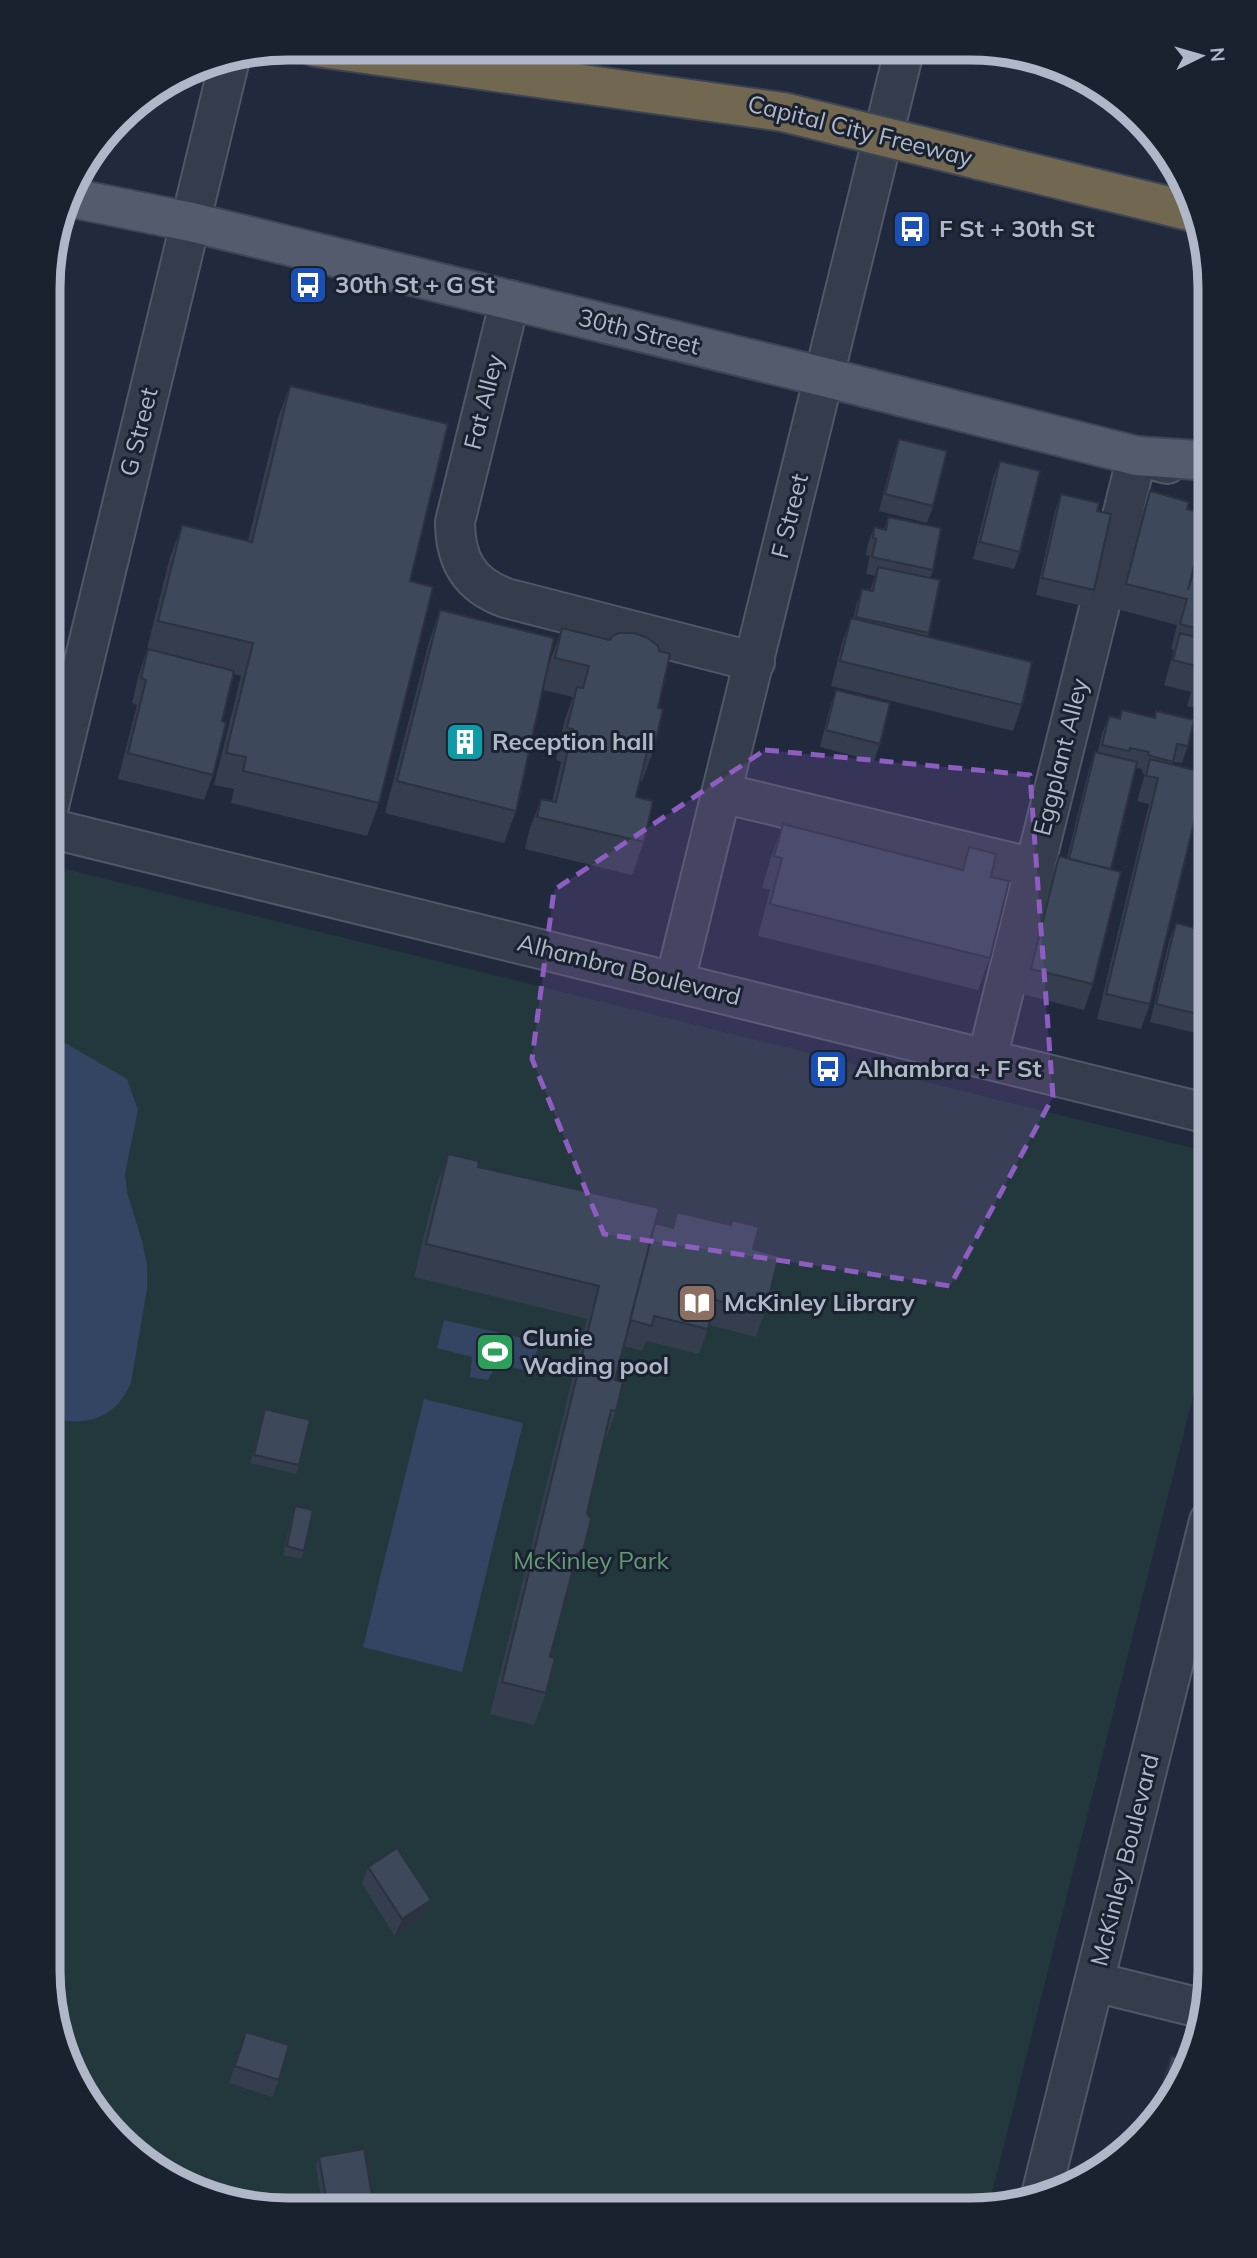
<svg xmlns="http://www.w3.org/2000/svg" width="1257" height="2258" font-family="Mulish,sans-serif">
<rect width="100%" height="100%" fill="#212a3c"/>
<path fill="#23383d" d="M49 865 1209 1152V1333L988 2208 970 2211 255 2209 181 2186 129 2151 60 2048 47 1971Z"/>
<path fill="#344463" d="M48 1033 127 1079 138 1110 125 1173 127 1192 142 1241 147 1265V1289L131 1383C114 1421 85 1426 48 1418Z
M444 1320 539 1342 531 1372 497 1363 488 1380 470 1377 472 1357 437 1348Z
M424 1399 523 1423 462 1672 363 1647Z"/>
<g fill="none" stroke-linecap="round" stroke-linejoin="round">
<g stroke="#505766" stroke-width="42">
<path id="minor" d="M510 300 455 522C455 560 469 585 506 598L755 662
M722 793 1034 868
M49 806 230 59
M49 828 1209 1114
M675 981 904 51
M987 1059 1137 456 1167 464
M1095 1982 1204 2009
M1040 2199 1209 1521"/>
</g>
<g stroke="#3e4655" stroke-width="42">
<path id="major" d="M67 197 191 222 824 377 1137 456 1210 461"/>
</g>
<g stroke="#3d4453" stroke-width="42">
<path id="highway" d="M315 47 783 112
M979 160 1197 213"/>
</g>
<use href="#minor" stroke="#353d4c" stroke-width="38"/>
<use href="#major" stroke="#535b6c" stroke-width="38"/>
<use href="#highway" stroke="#726852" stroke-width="38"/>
<g stroke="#3d4453" stroke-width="42" stroke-linecap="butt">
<path id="highway-bridge" d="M783 112 979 160"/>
</g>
<use href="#highway-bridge" stroke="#726852" stroke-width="38"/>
</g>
<path fill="#343e4e" d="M290 386 410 581 379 803 367 836 231 803 234 789 214 785 241 676 234 674 222 721 213 775 204 800 118 779 137 705 132 703 139 674 146 653 170 557 182 525 248 541 278 418Z
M899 439 933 506 927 523 879 511 893 456Z
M1000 461 1020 552 1014 569 973 559 993 478Z
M1150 491 1187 509 1192 573 1198 557 1210 561V712L1187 706 1191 692 1164 685 1174 650 1171 649 1177 625 1117 609 1141 517Z
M1061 494 1097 511 1094 590 1087 607 1036 595 1055 511Z
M888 517 933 570 930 578 929 633 928 637 1022 705 1013 731 831 686 842 643 851 618 853 619 856 606 862 589 870 591 875 576 866 574 870 556 866 555 868 544 874 527 884 529Z
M440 610 516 811 504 843 385 813 429 642Z
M562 628 658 708 654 749 642 781H640L636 797 644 842 632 875 525 849 529 831 541 799 552 802 561 762 556 760 565 719 573 697 543 690 550 661Z
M836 690 880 744 874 761 820 747 830 707Z
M1122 710 1154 718 1156 711 1188 746 1182 763 1173 762 1172 765 1150 1004 1141 1029 1097 1019 1149 804 1137 801 1145 774 1142 773V769L1136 768 1111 869 1093 984 1084 1010 1022 994 1050 881 1059 856 1067 858 1089 769 1095 752H1098L1102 733 1109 716 1119 719Z
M783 824 961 869 969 847 991 877 990 958 978 990 758 936 770 890 762 888 771 857Z
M1176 923 1210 932V1018L1204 1035 1150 1022 1169 941Z
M448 1154 478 1167 655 1223 671 1228 677 1212 753 1249 765 1312 756 1337 709 1325 699 1354 646 1341 642 1351 624 1346 615 1380 616 1411 604 1444 603 1443 571 1583 569 1584 550 1657 546 1693 534 1725 490 1714 587 1319 414 1277 436 1186Z
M265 1409 299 1465 296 1474 250 1463Z
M295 1506 304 1551 301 1559 283 1555 292 1514Z
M368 1867 424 1917 395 1936 362 1884Z
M1209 1887V1941L1197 1938Z
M246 2032 279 2080 272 2097 229 2083Z
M1171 2056 1192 2062 1160 2117 1143 2133 1149 2115 1155 2116 1165 2073Z
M319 2157 369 2204 338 2209H323L316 2166Z"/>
<path fill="#2b3240" d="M583 1551 571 1583 565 1586 577 1554Z
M431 1900 424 1917 395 1936 402 1919Z
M372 2195 369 2204 338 2209H325L327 2203Z"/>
<path fill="#3d485b" stroke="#2b3240" stroke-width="2" d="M290 386 448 424 410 581 433 587 379 803 243 771 246 757 226 753 253 643 158 621 182 525 252 542Z
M899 439 947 451 933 506 885 494Z
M1000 461 1040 471 1020 552 980 542Z
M1150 491 1189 502 1187 509 1207 514 1188 590 1198 557 1210 561V632L1180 624 1187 599 1126 584Z
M1061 494 1099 503 1097 511 1111 514 1094 590 1042 578Z
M888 517 941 528 933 570 872 557 876 539 873 538 874 527 886 530Z
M878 567 940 580 929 633 856 617 862 589 873 591Z
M440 610 554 638 516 811 397 781Z
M851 618 1032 662 1022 705 840 661Z
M562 628 610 640 612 636 619 633H634L648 638 658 646 659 651 670 654 658 708 663 709 654 749 648 748 636 797 653 801 644 842 537 817 541 799 556 802 573 729 567 728 577 687 583 688 589 666 555 658Z
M1180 633 1210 641V684L1196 681 1200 667 1173 660Z
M148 649 234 671 222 721 226 723 213 775 128 753 146 680 141 678Z
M836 690 890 703 880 744 826 730Z
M1122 710 1155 718 1156 711 1194 720 1188 746 1177 744 1173 762 1148 755 1149 752 1130 748 1129 751 1102 745 1109 716 1120 719Z
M1095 752 1137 762 1111 869 1069 859Z
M1150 759 1206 773 1150 1004 1106 994 1158 778 1146 776Z
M783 824 963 870 969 847 996 854 991 877 1009 881 990 958 770 904 782 858 774 856Z
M1059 856 1121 872 1093 984 1031 969Z
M1176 923 1210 932V1017L1156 1004Z
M448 1154 479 1161 478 1167 659 1208 615 1380 623 1382 616 1411 611 1410 587 1513 591 1519 583 1551 577 1554 550 1657 555 1658 546 1693 502 1682 599 1286 426 1244Z
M677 1212 731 1225 732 1220 759 1227 753 1249 779 1256 765 1312 715 1300 708 1329 654 1316 652 1326 630 1320 655 1223 673 1228Z
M265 1409 310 1420 299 1465 254 1455Z
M295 1506 313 1510 304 1551 287 1546Z
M397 1848 431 1900 402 1919 368 1867Z
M1209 1895V1922L1203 1920Z
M246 2032 289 2045 279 2080 235 2066Z
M1171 2056 1192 2060 1167 2105 1160 2103Z
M1149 2115 1160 2117 1146 2131Z
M364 2149 372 2195 327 2203 319 2157Z"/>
<path fill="#8e5dc2" fill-opacity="0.2" stroke="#8e5dc2" stroke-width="5" stroke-dasharray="14 9" stroke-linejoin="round" d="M765 750 1030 775 1053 1097 950 1286 604 1234 532 1059 554 890Z"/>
<defs>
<g id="bus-square" transform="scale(2.0125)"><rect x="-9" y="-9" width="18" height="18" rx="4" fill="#1a4fb4" stroke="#1a2230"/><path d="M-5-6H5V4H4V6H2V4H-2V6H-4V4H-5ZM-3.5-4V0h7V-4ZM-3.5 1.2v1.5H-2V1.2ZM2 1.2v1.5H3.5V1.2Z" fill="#fff"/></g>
<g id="building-square" transform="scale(2.0125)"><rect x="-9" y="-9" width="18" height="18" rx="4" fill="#0f9aa8" stroke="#1a2230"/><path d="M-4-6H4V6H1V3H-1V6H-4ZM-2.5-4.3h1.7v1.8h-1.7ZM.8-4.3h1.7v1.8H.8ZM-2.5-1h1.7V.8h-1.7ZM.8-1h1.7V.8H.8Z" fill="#fff"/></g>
<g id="library-square" transform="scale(2.0125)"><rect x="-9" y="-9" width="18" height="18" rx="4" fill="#8d6e63" stroke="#1a2230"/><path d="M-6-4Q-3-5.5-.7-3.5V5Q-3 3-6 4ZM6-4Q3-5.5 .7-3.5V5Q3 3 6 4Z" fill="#fff"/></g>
<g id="stadium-square" transform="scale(2.0125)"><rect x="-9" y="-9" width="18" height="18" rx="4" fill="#2e9e5b" stroke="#1a2230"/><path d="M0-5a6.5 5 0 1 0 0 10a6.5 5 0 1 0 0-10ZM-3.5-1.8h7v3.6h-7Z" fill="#fff"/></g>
</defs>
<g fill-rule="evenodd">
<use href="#bus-square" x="912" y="229"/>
<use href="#bus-square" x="308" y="285"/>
<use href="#building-square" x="465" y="742"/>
<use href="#bus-square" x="828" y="1069"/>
<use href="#library-square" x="697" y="1303"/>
<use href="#stadium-square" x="495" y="1352"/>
</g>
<g text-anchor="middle" stroke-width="6" stroke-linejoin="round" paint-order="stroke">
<g font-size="24" fill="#b0b7c8" stroke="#1a2230">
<text transform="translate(860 131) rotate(14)" y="8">Capital City Freeway</text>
<text transform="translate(639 332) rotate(14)" y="8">30th Street</text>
<text transform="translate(484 402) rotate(-76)" y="8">Fat Alley</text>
<text transform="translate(139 432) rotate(-76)" y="8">G Street</text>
<text transform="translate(790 516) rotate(-76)" y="8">F Street</text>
<text transform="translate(1061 757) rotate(-76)" y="8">Eggplant Alley</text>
<text transform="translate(629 970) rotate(14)" y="8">Alhambra Boulevard</text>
<text transform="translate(1125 1860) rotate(-76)" y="8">McKinley Boulevard</text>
</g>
<g font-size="24" font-weight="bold" fill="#b0b7c8" stroke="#1a2230" text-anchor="start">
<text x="939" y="237">F St + 30th St</text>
<text x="335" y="293">30th St + G St</text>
<text x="492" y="750">Reception hall</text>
<text x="855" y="1077">Alhambra + F St</text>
<text x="724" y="1311">McKinley Library</text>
<text x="522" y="1346">Clunie<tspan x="522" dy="28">Wading pool</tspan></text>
</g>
<g font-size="24" fill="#669a76" stroke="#1a2230">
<text x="591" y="1569">McKinley Park</text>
</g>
</g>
<path d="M0 0H1257V2258H0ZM288 60H970A228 228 0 0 1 1198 288V1970A228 228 0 0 1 970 2198H288A228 228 0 0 1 60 1970V288A228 228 0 0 1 288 60Z" fill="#1a2230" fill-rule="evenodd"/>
<path fill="none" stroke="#b0b7c8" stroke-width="9" d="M288 60H970A228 228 0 0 1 1198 288V1970A228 228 0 0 1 970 2198H288A228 228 0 0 1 60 1970V288A228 228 0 0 1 288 60Z"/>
<g transform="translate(1201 56) rotate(85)" stroke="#1a2230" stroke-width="5" paint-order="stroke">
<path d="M0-5L12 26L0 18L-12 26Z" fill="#b0b7c8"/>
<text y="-10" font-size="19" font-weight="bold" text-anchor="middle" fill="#b0b7c8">N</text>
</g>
</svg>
